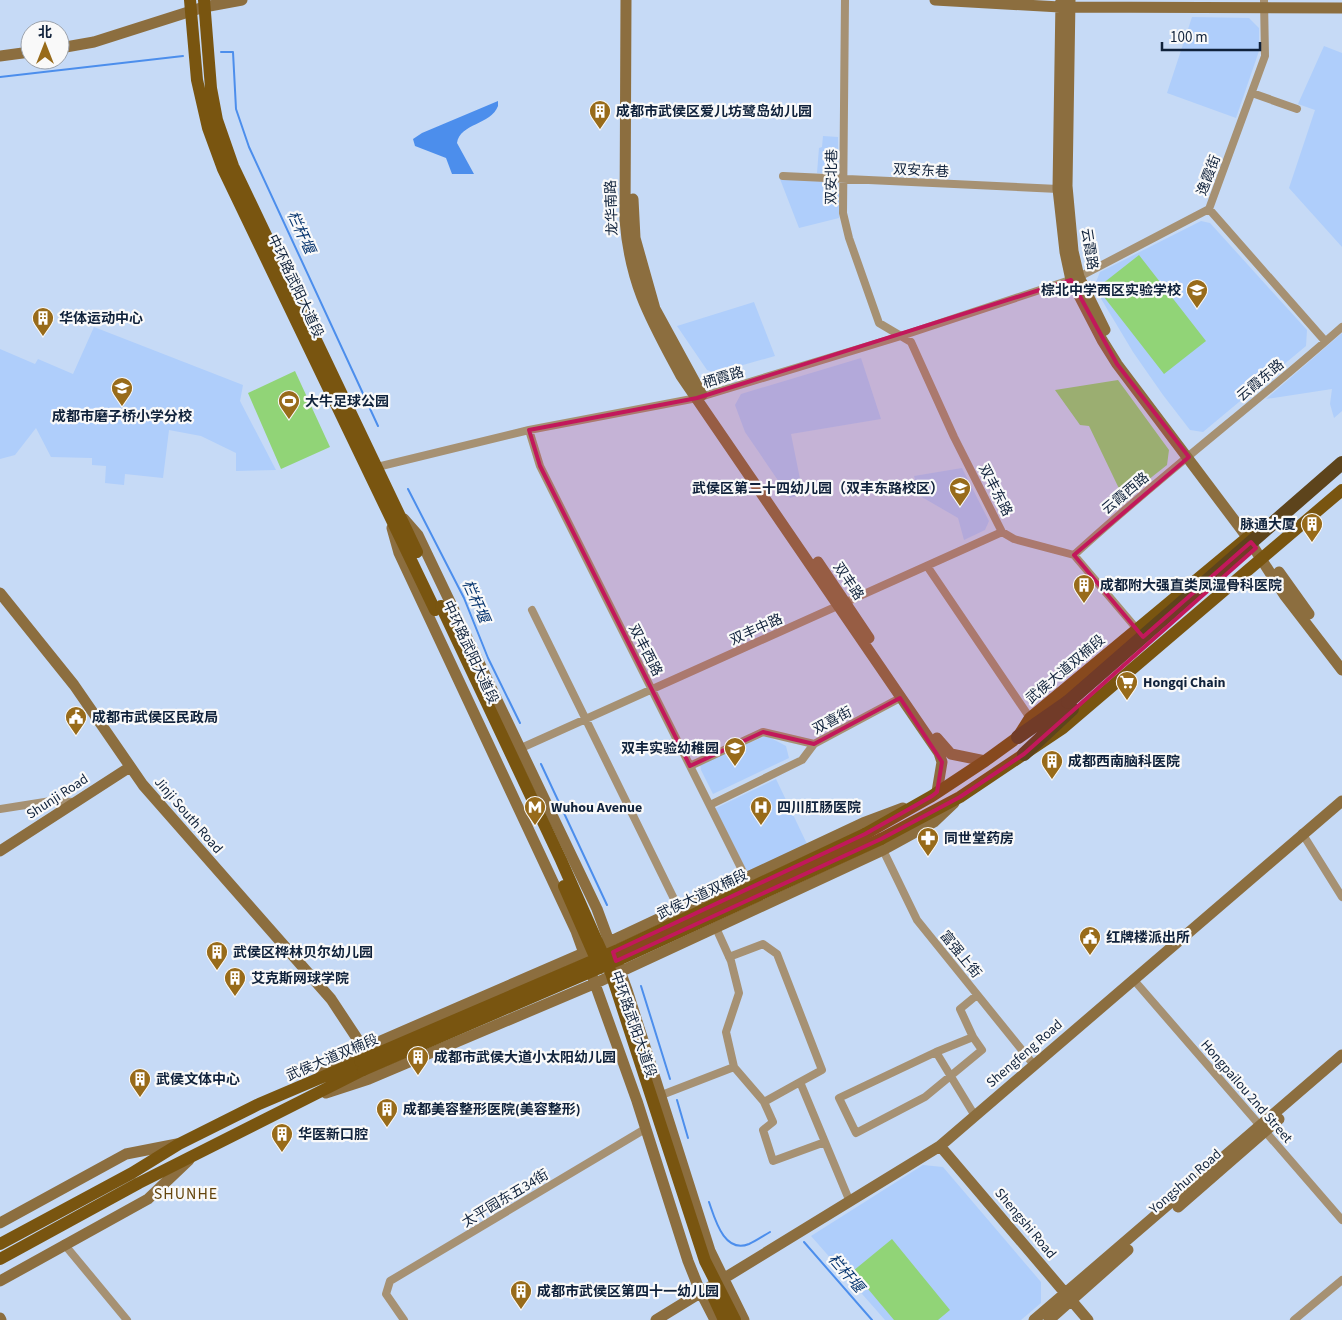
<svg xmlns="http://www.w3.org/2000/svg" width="1342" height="1320" font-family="'Source Sans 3','Noto Sans SC',sans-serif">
<rect width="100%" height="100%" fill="#c6daf6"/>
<path fill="#afcefb" d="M1192 17 1249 18 1259 28V51L1236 118 1167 93Z
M1324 46 1342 53V247L1289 188 1315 110 1298 104Z
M823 136 838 137V170L832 174 817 173 819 148 822 147Z
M780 179 835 181 840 188 839 218 799 228Z
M1201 221 1210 223 1307 330 1306 346 1203 432 1190 430 1163 395 1133 352 1094 287 1100 272Z
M754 302 775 356 715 373 707 370 677 326Z
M94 327 243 385 240 401 276 470 236 471V453L201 436 169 430 163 478 125 474 124 485 105 483 106 466 92 465V458L51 457 36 428 15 455 0 459V349L35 364 38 359 73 374Z
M1342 333V411L1334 418 1330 404 1332 389 1266 399Z
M861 358 881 419 791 434 803 494 790 498 745 432 735 405 741 394Z
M962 468 989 521 985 530 964 540 958 518 920 496 914 476Z
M763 737H769L786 746 789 758 713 794 701 770 700 764Z
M776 779 807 844 745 873 714 809Z
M923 1165 943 1167 1041 1282V1303L1021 1320H885L811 1236Z"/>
<path fill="#91d477" d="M1139 255 1206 341 1164 374 1097 288Z
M295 371 330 447 281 469 248 393Z
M1118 380 1169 450 1167 465 1124 499 1089 426 1080 425 1055 390Z
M892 1239 950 1310 938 1320H894L853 1271Z"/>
<path fill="#4c8eec" d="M498 101V106C491 125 460 123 457 143L474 174H452L446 158 415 146 413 139 422 133Z"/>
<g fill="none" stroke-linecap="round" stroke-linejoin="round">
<path stroke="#4c8eec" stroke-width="2" d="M221 52H233L236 109 249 147 378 426
M0 77 183 56
M408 489 464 598 488 658 520 723
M541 764 607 905
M641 986 670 1079
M677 1100 688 1138
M709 1202C715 1219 724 1254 749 1244 756 1241 763 1236 770 1232
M804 1242 872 1320"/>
<path stroke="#a69173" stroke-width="8" d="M845 0 843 213 849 238 879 323 911 342 954 437 1002 532 1014 539 1074 555 1136 628
M1252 93 1297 109
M783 176 1058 189
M1209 209 1325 341
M529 430 540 466 746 878
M373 468 529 430 697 398 901 336 1079 277 1209 209 1265 56 1264 0
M1074 555C1160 476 1254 405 1342 327
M927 566 1030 718
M532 610 679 909
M519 749 1002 532
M690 766 763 732 814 744 900 698
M710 805 802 760 814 744
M0 809 51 801 75 802
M1302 833 1342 897
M883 850 917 920 1034 1065
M716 928 731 961 739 993 726 1032 734 1067 764 1102 773 1122 763 1130 773 1161 825 1142
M729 957 763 944 777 954 822 1070 800 1082 850 1202
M1133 979 1342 1220
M973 1037 960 1009 977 995
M936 1052 973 1037 982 1050 925 1097 856 1133 839 1098 936 1052 975 1116
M659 1096 734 1067
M764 1102 800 1082
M64 1244 127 1320
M404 1320 386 1294 390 1281 645 1129
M1294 1320 1342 1280"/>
<path stroke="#8c6e3f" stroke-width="11" d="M626 0 625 220C630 285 651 320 681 376L939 753 942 762 937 792
M935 0 1060 7 1342 8
M1061 0 1058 189 1065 252 1071 280 1102 340 1117 364 1247 537 1285 596 1342 670
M1070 0 1067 186 1073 251 1079 277 1105 330
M60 48 94 42 204 7 242 0
M0 56 30 52
M633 199 635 238 655 309 702 395
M404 519 418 535 597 909 627 990 710 1251 744 1320
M392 528 399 553 576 931 637 1101 688 1261 700 1291 715 1320
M818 562 869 638
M1279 572 1309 614
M0 593 74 685 143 785 331 999 364 1049
M937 738 951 754 985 761
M0 851 130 767
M322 1073 353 1053 609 942 863 823 903 808
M326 1093 369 1079 596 983 883 850 934 822 954 803
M940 1146 1088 1320
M1178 1207 1279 1119
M0 1223 126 1154 177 1144
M0 1281 148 1199 189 1160
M0 1318 1 1320
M656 1320 940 1146 1342 801
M1034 1320 1342 1055
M1049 1320 1128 1250"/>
<path stroke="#795510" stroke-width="12" d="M190 0 197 80 208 128 223 169 435 610
M204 0 211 88 217 120 233 166 417 552
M865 834 932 796 985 761 1018 737 1030 718 1254 532
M881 839 960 797 1063 728 1342 490
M0 1244 132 1173 179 1144 259 1104 360 1061
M0 1259 139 1183 363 1070"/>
<path stroke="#5d441c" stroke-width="14" d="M1018 737 1068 702
M1024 754 1072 709"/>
<path stroke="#795510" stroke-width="12" d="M441 606 561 860 611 973 705 1261 735 1320
M564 886 600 968
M360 1061 618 950 865 834
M363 1070 618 960 881 839
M712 1294 724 1320"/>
<path stroke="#5d441c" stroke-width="14" d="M1068 702 1342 463"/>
</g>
<path fill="#c2185b" fill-opacity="0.2" stroke="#c2185b" stroke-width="4" stroke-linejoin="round" d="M1071 280 1117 364 1189 457 1074 555 1143 637 1251 542 1256 548 1024 754 960 797 881 839 616 961 613 952 865 834 932 796 937 792 942 762 900 698 814 744 763 732 690 766 540 466 529 430 697 398Z"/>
<defs>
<g id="building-pin" transform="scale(1.125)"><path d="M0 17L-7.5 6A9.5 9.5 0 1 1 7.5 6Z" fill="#986b1a" stroke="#f9f9f9"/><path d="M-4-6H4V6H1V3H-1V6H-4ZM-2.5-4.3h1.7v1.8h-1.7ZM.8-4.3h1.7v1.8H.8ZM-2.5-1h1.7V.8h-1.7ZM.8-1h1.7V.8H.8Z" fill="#fff"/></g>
<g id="school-pin" transform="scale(1.125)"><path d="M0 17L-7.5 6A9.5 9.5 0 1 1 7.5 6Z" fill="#986b1a" stroke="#f9f9f9"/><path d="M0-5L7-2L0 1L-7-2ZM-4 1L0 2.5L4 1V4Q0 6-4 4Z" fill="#fff"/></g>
<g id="stadium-pin" transform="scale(1.125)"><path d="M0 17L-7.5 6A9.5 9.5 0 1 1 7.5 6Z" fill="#986b1a" stroke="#f9f9f9"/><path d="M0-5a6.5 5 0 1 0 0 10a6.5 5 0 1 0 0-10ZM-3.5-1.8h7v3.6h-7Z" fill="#fff"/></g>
<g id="supermarket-pin" transform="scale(1.125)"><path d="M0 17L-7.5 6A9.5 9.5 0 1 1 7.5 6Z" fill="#986b1a" stroke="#f9f9f9"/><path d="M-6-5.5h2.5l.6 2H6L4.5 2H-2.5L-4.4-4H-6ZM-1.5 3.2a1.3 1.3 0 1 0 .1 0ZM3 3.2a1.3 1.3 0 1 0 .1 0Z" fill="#fff"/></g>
<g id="civic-pin" transform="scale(1.125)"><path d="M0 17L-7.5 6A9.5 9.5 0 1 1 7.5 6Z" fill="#986b1a" stroke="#f9f9f9"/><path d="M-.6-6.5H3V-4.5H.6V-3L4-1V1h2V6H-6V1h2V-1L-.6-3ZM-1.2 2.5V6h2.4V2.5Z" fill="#fff"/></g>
<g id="metro-pin" transform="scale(1.125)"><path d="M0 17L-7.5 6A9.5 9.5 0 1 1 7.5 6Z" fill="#986b1a" stroke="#f9f9f9"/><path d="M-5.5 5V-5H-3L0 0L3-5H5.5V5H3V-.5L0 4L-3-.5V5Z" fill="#fff"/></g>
<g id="hospital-pin" transform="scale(1.125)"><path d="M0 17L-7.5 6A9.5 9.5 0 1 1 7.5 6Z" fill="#986b1a" stroke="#f9f9f9"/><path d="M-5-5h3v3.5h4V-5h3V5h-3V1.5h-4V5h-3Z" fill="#fff"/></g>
<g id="pharmacy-pin" transform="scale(1.125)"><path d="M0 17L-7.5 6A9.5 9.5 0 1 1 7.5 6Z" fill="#986b1a" stroke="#f9f9f9"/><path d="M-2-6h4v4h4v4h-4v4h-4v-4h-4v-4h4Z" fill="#fff"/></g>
</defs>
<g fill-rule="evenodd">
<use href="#building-pin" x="600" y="111"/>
<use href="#school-pin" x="1197" y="290"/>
<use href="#building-pin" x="43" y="318"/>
<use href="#school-pin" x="122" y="388"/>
<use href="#stadium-pin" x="289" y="401"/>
<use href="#school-pin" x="960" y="488"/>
<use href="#building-pin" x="1312" y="524"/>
<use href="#building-pin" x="1084" y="585"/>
<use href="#supermarket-pin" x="1127" y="682"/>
<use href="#civic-pin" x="76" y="717"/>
<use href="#school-pin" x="735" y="748"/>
<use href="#building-pin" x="1052" y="761"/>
<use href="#metro-pin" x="535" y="807"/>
<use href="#hospital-pin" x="761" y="807"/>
<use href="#pharmacy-pin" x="928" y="838"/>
<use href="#civic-pin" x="1090" y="937"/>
<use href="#building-pin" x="217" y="952"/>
<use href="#building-pin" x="235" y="978"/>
<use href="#building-pin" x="418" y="1057"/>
<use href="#building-pin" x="140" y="1079"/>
<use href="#building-pin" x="387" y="1109"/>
<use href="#building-pin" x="282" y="1134"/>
<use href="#building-pin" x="521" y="1291"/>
</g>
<g text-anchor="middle" stroke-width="4.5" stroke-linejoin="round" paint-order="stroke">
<g font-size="14" font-weight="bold" fill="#10223b" stroke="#f9f9f9" text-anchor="start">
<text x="616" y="116">成都市武侯区爱儿坊鹭岛幼儿园</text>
<text x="1181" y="295" text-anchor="end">棕北中学西区实验学校</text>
<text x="59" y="323">华体运动中心</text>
<text x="305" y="406">大牛足球公园</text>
<text x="122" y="421" text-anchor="middle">成都市磨子桥小学分校</text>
<text x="944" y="493" text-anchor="end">武侯区第二十四幼儿园（双丰东路校区）</text>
<text x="1296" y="529" text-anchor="end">脉通大厦</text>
<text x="1100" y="590">成都附大强直类凤湿骨科医院</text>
<text x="1143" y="687">Hongqi Chain</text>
<text x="92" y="722">成都市武侯区民政局</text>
<text x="719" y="753" text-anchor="end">双丰实验幼稚园</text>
<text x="1068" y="766">成都西南脑科医院</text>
<text x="551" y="812">Wuhou Avenue</text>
<text x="777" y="812">四川肛肠医院</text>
<text x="944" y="843">同世堂药房</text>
<text x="1106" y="942">红牌楼派出所</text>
<text x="233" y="957">武侯区桦林贝尔幼儿园</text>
<text x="251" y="983">艾克斯网球学院</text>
<text x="434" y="1062">成都市武侯大道小太阳幼儿园</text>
<text x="156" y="1084">武侯文体中心</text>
<text x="403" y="1114">成都美容整形医院(美容整形)</text>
<text x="298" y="1139">华医新口腔</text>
<text x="537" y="1296">成都市武侯区第四十一幼儿园</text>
</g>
<g font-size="14" fill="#10223b" stroke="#f9f9f9">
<text transform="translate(921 170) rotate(3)" y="5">双安东巷</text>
<text transform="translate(1208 175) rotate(-69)" y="5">逸霞街</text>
<text transform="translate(831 177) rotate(-89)" y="5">双安北巷</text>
<text transform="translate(611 208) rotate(-92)" y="5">龙华南路</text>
<text transform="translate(1090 249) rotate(81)" y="5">云霞路</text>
<text transform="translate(296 286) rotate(65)" y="5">中环路武阳大道段</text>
<text transform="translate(723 377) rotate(-17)" y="5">栖霞路</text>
<text transform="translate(1260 380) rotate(-40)" y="5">云霞东路</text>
<text transform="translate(996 490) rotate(63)" y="5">双丰东路</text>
<text transform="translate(1125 493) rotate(-40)" y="5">云霞西路</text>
<text transform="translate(849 581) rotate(56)" y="5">双丰路</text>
<text transform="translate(756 629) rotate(-24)" y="5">双丰中路</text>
<text transform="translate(646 650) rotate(63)" y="5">双丰西路</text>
<text transform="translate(471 652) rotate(65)" y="5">中环路武阳大道段</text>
<text transform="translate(1065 669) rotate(-40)" y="5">武侯大道双楠段</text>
<text transform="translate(832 720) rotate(-28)" y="5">双喜街</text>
<text transform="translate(57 796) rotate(-33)" y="5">Shunji Road</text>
<text transform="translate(189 815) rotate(49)" y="5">Jinji South Road</text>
<text transform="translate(702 894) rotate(-25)" y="5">武侯大道双楠段</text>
<text transform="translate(961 954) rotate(51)" y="5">富强上街</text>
<text transform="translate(634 1024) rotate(71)" y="5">中环路武阳大道段</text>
<text transform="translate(1024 1053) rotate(-41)" y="5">Shengfeng Road</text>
<text transform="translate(332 1057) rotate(-23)" y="5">武侯大道双楠段</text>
<text transform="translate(1247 1091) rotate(49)" y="5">Hongpailou 2nd Street</text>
<text transform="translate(1185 1181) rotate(-41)" y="5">Yongshun Road</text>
<text transform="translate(505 1198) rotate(-31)" y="5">太平园东五34街</text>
<text transform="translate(1026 1223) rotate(50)" y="5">Shengshi Road</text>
</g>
<g font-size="15" font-style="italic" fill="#06346e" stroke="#f9f9f9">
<text transform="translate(301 232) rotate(65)" y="5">栏杆堰</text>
<text transform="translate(476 601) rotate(66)" y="5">栏杆堰</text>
<text transform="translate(846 1273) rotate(49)" y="5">栏杆堰</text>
</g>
<g font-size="16" letter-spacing="1" fill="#64450d" stroke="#f9f9f9">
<text x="186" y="1199">SHUNHE</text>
</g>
</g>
<g transform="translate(45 45)"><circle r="24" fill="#f9f9f9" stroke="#9ca3ad"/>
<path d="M0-4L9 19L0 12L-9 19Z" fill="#986b1a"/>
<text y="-8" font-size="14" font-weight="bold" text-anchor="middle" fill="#10223b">北</text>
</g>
<path d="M1162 42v8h98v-8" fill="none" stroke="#10223b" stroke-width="2.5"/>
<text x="1170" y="42" font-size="15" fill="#10223b" stroke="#f9f9f9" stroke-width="4" paint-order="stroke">100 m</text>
</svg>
